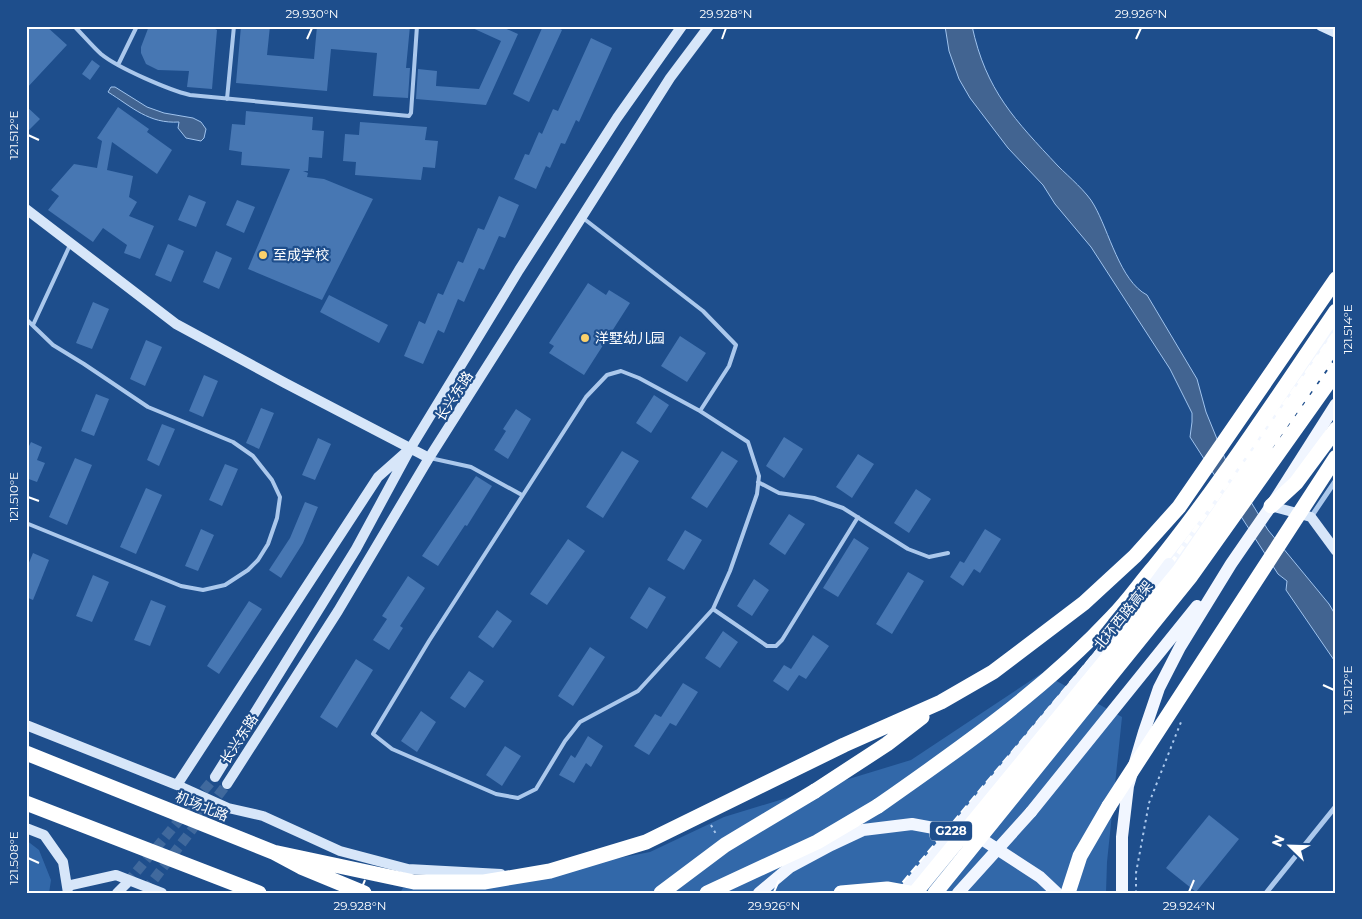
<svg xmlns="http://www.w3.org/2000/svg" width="1362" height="919" font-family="Montserrat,'Noto Sans SC',sans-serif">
<rect width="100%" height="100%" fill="#1e4e8c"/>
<path fill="#3268a9" d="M1042 673 1122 717 1107 862 1106 893H400L403 888H464L650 852 724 817 911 760Z
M26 840 39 850 51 880 49 893H26Z"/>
<path fill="#426491" stroke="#9fc3ee" d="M945 26H972C986 91 1015 120 1058 166 1069 177 1087 192 1094 205 1109 231 1120 281 1147 295L1197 379 1206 412 1226 461 1268 530 1329 604 1336 616V663L1286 590 1287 581 1278 574 1190 437 1192 422V413L1170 369 1091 247 1055 204 1043 185 1008 148 970 98 959 79 949 51Z
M111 87H115L147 107 164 113 193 118 201 122 206 129 204 138 201 141 186 138 178 128 179 122C149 124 132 107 108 92Z"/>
<path fill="#4777b3" d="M26 26H46L67 45 26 89Z
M149 26H210L217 30 212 89 187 87 189 71 158 70 146 64 141 53V47Z
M241 26H270L267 55 314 59 317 26H410L406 68H410L408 98 373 96 377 53 331 49 327 91 236 83Z
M468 26H500L518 34 486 105 416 99 418 69 437 71 436 86 479 89 501 41Z
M543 26H554L562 30 529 102 513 94Z
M591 38 612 48 579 122 576 120 565 144 561 143 550 168 546 166 536 189 514 179 525 154 529 155 539 132 542 134 553 109 558 111Z
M92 60 100 66 90 80 82 74Z
M26 106 40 119 26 133Z
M118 107 149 129 147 132 172 150 157 174 112 142 107 170 133 176 129 197 137 202 129 216 154 226 140 259 124 253 127 245 103 228 93 242 48 210 59 196 51 190 74 164 97 168 102 141 97 138Z
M246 111 313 117 312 130 324 131 322 158 309 157 308 171H303L308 173 307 177 324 179 373 199 322 300 248 269 290 169 241 165 242 152 229 150 232 124 245 125Z
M360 122 427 127 425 140 438 141 435 168 423 167 421 180 355 175 356 162 343 161 345 134 359 135Z
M189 195 206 202 196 227 178 220Z
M499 196 519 205 505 238 499 236 484 270 479 268 464 302 458 299 444 333 438 330 423 364 404 356 419 321 425 324 438 293 443 295 458 261 463 263 478 228 484 230Z
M237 200 255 207 244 233 226 225Z
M168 244 184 251 171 282 155 275Z
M216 251 232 258 219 289 203 282Z
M588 283 606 295 609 290 630 303 584 375 549 353 554 346 549 343Z
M329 295 388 325 379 343 320 312Z
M93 302 109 309 92 349 76 343Z
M680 336 706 353 687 382 661 366Z
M146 340 162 347 145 386 130 379Z
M204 375 218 381 203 417 189 411Z
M96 394 109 399 94 436 81 431Z
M654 395 669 405 651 433 636 423Z
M261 408 274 413 259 449 246 443Z
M516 409 531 419 508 459 494 450 506 431 503 429Z
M162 424 175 429 159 466 147 460Z
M784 437 803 449 784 478 766 466Z
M318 438 331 444 315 480 302 475Z
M31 442 42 447 37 460 45 463 37 482 26 478V452Z
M622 451 639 461 603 518 586 507Z
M722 451 738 461 707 508 691 498Z
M858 454 874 464 852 498 836 487Z
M75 458 92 465 67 525 49 517Z
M225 464 238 469 222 506 209 500Z
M476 476 492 486 467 526 465 525 438 566 422 556Z
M146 488 162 495 136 554 120 547Z
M916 489 931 499 909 533 894 523Z
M305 502 318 507 303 543 281 578 269 570 290 538Z
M789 514 805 524 785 555 769 544Z
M201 529 214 535 198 571 185 566Z
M985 529 1001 539 980 573 974 569 963 586 950 577 960 561 964 563Z
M685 530 702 540 684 570 667 560Z
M854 538 869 548 838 597 823 588Z
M568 539 585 551 547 605 530 594Z
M33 553 49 560 33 600 26 597V570Z
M908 572 924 581 892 634 876 624Z
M93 575 109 582 92 622 76 616Z
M408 576 425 588 400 626 403 628 389 650 373 640 387 619 382 616Z
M754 579 769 590 752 616 737 606Z
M649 587 666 597 647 629 630 618Z
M151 600 166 606 150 646 134 640Z
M249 601 262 609 219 674 207 666Z
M497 610 512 621 493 648 478 637Z
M723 631 738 642 720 668 705 658Z
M813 635 829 646 806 679 799 675 788 691 773 681 784 665 791 669Z
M590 647 605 657 573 706 558 696Z
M356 659 373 670 337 728 320 717Z
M469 671 484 681 465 708 450 698Z
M683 683 698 692 676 726 670 723 649 755 634 746 655 714 661 717Z
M421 711 436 722 417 752 401 741Z
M588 736 603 746 591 767 586 763 574 783 559 775 571 755 575 758Z
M505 746 521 756 502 786 486 775Z
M1209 815 1239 839 1196 892 1166 868Z"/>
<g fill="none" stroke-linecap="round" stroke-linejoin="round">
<path stroke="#40699d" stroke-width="10" stroke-dasharray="10 5" stroke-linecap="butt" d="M127 883 215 777
M145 891 227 784"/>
<path stroke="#abc8ec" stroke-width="2" stroke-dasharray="2.5 4" stroke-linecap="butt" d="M711 825 716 834
M1136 893V873L1149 803 1181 722"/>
<path stroke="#abc8ec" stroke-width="4" d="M74 26C83 35 92 46 101 54 118 68 169 90 190 95L409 116 411 113 417 26
M118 65 137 26
M227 99 234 26
M583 218 703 311 736 345 729 366 700 411
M26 319 53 345 84 364 148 407 233 442 253 456 272 480 280 497 277 518 268 544 258 560 248 570 225 585 203 590 181 586 26 523
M33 325 70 245
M621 371 639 378 700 411 748 442 759 476 757 494 730 571 713 609 638 691 580 722 565 741 536 789 518 798 496 794 392 749 373 734 429 641 586 397 607 375Z
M430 458 471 467 522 495
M758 482 779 493 814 498 843 508 908 549 929 557 948 553
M713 609 767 646H776L782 640 858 517"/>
<path stroke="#abc8ec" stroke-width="5" d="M1311 517 1336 480
M1266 893 1336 806"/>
<path stroke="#d7e6f9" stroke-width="10" d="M1321 26 1336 33
M26 209 176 324 285 383 429 458
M1271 506 1311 517 1336 551
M26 725 177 785 228 808 263 816 340 851 408 869 501 874
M215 777 356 549 410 449 519 270 617 118 682 26
M227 784 338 611 429 458 670 78 709 26
M177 785 378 477 405 453
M26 828 44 835 63 862 68 893
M67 886 116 875 162 893
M117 893 127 883"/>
<path stroke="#f1f6ff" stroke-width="12" d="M1169 564 1281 410 1336 327
M1031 812 1197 606
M759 893 790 867 831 845 863 830 912 824 977 836 1040 877 1057 893
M1122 893V837L1128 786 1144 732 1159 688 1180 647 1231 564 1271 506 1336 404"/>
<path stroke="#fff" stroke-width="15" d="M1271 506 1296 483 1336 429
M26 753 273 852 301 867 364 893
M815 791 887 744 922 717
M26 803 259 893
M878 806C961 748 1044 690 1113 616 1128 601 1140 583 1154 567 1220 485 1277 397 1336 311
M273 852 414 882H484L550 871 646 842 844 745 941 702 993 672 1084 603 1135 556 1179 507 1336 279
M1068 893 1080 856 1109 806"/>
<path stroke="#fff" stroke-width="4" stroke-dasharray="9 4" stroke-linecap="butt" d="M895 893 1172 562 1336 331
M920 893 1183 572 1336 358"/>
<path stroke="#f1f6ff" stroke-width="12" d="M903 893 1124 625 1169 564
M958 893 1031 812"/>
<path stroke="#fff" stroke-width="15" d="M1109 806 1336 457
M661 893 725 845 815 791
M707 893 817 842 878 806
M841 893 887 889 909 893
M915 893 1180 570 1336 342
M935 893 1191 576 1336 372"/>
</g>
<path fill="none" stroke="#fff" stroke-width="2" d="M307 39 312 28M722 39 726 28M1136 39 1141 28M28 135 39 140M1323 324 1334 329M28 497 39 501M1323 685 1334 690M28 858 39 863M360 892 365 880M774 892 779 880M1189 892 1194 880"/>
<g fill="#fbd16b" stroke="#1e4e8c" stroke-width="2">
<circle cx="263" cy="255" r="5"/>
<circle cx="585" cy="338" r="5"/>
</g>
<g text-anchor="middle" stroke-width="4.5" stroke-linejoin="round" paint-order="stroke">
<rect fill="#1e4e8c" stroke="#bccadc" stroke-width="1" x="930" y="821.5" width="42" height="19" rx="4"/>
<g font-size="12" font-weight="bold" fill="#fff">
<text x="951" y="835">G228</text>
</g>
<g font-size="14" fill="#fff" stroke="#1e4e8c" text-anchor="start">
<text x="273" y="260">至成学校</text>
<text x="595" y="343">洋墅幼儿园</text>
</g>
<g font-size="14" fill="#fff" stroke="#1e4e8c">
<text transform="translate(454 396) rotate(-57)" y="5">长兴东路</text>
<text transform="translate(1123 615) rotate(-51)" y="5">北环西路高架</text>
<text transform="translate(239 739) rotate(-57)" y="5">长兴东路</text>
<text transform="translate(202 806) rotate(22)" y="5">机场北路</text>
</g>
</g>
<rect width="1362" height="919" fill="none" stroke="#1e4e8c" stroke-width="55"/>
<g transform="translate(1290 846) rotate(293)" stroke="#1e4e8c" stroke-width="4" paint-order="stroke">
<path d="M0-4L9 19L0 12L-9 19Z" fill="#ffffff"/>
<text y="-8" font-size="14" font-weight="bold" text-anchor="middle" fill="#ffffff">N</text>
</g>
<rect x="28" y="28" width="1306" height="864" fill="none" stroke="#fff" stroke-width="2"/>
<g font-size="12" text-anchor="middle" fill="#fff">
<text x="312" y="18">29.930°N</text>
<text x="726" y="18">29.928°N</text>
<text x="1141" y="18">29.926°N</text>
<text transform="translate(14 135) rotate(-90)" y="4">121.512°E</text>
<text transform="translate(1348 329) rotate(-90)" y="4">121.514°E</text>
<text transform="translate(14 497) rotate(-90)" y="4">121.510°E</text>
<text transform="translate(1348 690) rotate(-90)" y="4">121.512°E</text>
<text transform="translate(14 858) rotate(-90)" y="4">121.508°E</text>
<text x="360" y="910">29.928°N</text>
<text x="774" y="910">29.926°N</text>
<text x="1189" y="910">29.924°N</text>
</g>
</svg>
